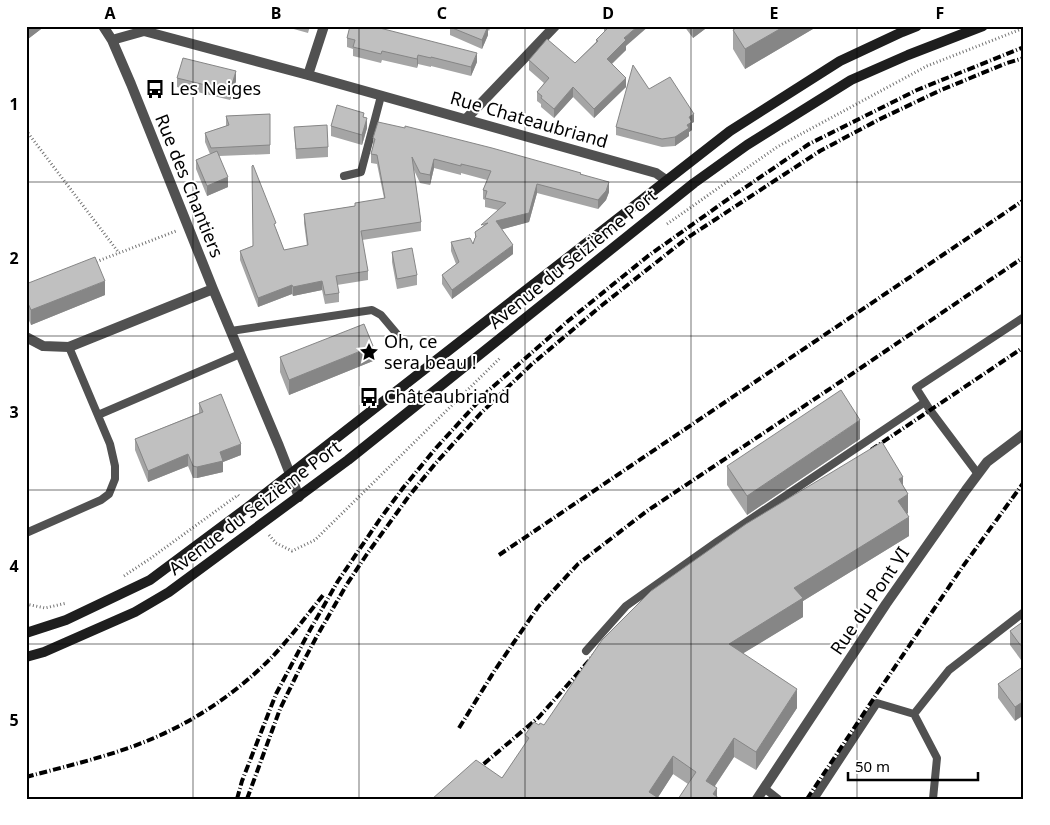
<svg xmlns="http://www.w3.org/2000/svg" width="1050" height="825" font-family="'Noto Sans',sans-serif">
<rect width="100%" height="100%" fill="#fff"/>
<g fill="none" stroke-linecap="round" stroke-linejoin="round">
<path stroke="#737373" stroke-width="3" stroke-dasharray="1 2.5" stroke-linecap="butt" d="M28 133 119 253
M667 224 777 147 927 66 1024 28
M93 263 176 231
M269 535 276 543 292 551 315 540 500 358
M124 576 151 558 238 495 239 496
M26 604 45 608 67 603"/>
<path stroke="#515151" stroke-width="8" d="M344 176 361 172 381 96
M231 331 372 310 381 315 397 334
M98 415 240 354
M978 474 930 410 916 388 1024 317
M26 533 101 500 109 494 115 479V466L110 444 69 347
M586 651 626 606 718 541 925 402
M764 788 778 799
M814 799 877 703 914 714
M933 799 937 758 914 714 949 670 1024 612"/>
<path stroke="#515151" stroke-width="10" d="M103 26 112 40 131 84 213 289 279 446 299 497
M112 40 144 31 308 75 656 173 666 180
M308 75 324 26
M466 119 555 26
M26 337 43 346 69 347 213 289
M757 799 886 604 966 490 987 462 1024 434"/>
<path stroke="#1e1e1e" stroke-width="10" d="M26 633 66 620 150 580 248 507 730 131 840 61 902 32 917 26
M26 657 44 652 135 612 169 592 348 460 694 183 747 145 851 80 908 55 983 26"/>
<path stroke="#000" stroke-width="4" stroke-dasharray="8 2.5 1 2.5" stroke-linecap="butt" d="M871 450 1024 347
M499 555 1024 200
M459 728 495 670 538 607 578 564 647 511 840 382 1024 257
M473 773 539 717 594 655
M26 777C67 766 115 755 154 738 198 719 239 691 273 656 291 637 307 615 324 594
M237 799 242 781 276 694 310 630 338 581 380 519 403 488 436 448 488 391 568 321 648 256 731 197 809 144 917 90 1024 47
M247 799 280 709 301 666 317 636 347 584 367 554 409 496 435 464 481 413 532 364 601 306 687 238 820 151 878 120 941 90 1007 63 1024 58
M807 799 878 692 961 569 1024 482"/>
</g>
<path fill="#a5a5a5" d="M26 26H45L28 39 26 37Z
M283 26H310L308 33Z
M350 26H381L380 28 477 62 471 76 431 66V67L418 64 417 68 382 60 381 63 353 56V49L347 47V38Z
M450 26H491L489 31 488 30V35L482 49 450 35Z
M684 26H709L693 38Z
M739 26H818L745 69 733 49V30Z
M604 27 626 46V50L612 64 626 87 594 118 573 97 554 118 541 107V104L537 101V92L544 83 529 70V60L575 63 596 42V40L604 32Z
M177 78 236 81 230 100 177 87Z
M649 89 694 122 692 123V130L689 132V136L675 146 662 147 616 135V127Z
M270 114V154L219 156 228 187 207 196 196 169V160L210 154 205 142V133L226 126V116Z
M364 117 367 128 362 145 331 136V126Z
M294 127 328 147V157L296 159Z
M373 138 581 174 609 192 606 200 598 209 537 193 529 222 502 229 513 254 452 299 442 284V275L456 264 451 251V242L473 244 475 238V232L481 228 498 210 485 207V200L483 199V190L487 180 461 173V175L434 168 430 185 420 183 414 170 421 222V231L362 240 368 271V280L337 285 339 293V302L325 304 322 290 293 296 292 294 258 307 240 260V251L252 246 276 229 284 250 307 246 304 223V214L355 206 384 198 377 164 371 163V154L373 145Z
M392 252 417 275V285L397 289 392 262Z
M26 284 105 295 31 325 26 314Z
M280 357 373 361 289 395 280 372Z
M199 403 241 455 223 462V472L197 478H193L188 466 148 482 135 450V439L199 413Z
M860 439 747 515 727 485V466Z
M903 485 908 513 907 514 909 536 803 601V617L743 653 797 708 756 770 734 757 715 786 717 797 688 784 673 774 658 797 502 778 525 745V735L539 725H544Z
M1024 621V664L1010 645V631Z
M1024 666 1015 721 998 698V684Z"/>
<path fill="#868686" d="M28 26H45L28 39Z
M488 26V35L482 49V40Z
M638 26H649L626 46V50L607 68V59L624 38Z
M697 26H709L693 38V29Z
M785 26H818L745 69V49Z
M477 53V62L471 76V67Z
M418 55V64L417 68V59Z
M236 71V81L230 100V91Z
M626 78V87L594 118V109Z
M573 87V97L554 118V109Z
M694 114V122L692 123V130L689 132V136L675 146V137L689 117Z
M367 118V128L362 145V135Z
M434 159V168L430 185V175Z
M228 177V187L207 196V186Z
M609 182V192L606 200 598 209V200Z
M537 184V193L529 222 496 231V221Z
M513 245V254L452 299V290Z
M105 281V295L31 325V310Z
M322 281V290L293 296V287Z
M292 285V294L258 307V298Z
M373 346V361L289 395V380Z
M860 420V439L747 515V496Z
M241 444V455L223 462V472L197 478V467L220 452Z
M188 454V466L148 482V471Z
M903 477V495L899 479Z
M908 494V513L898 519V501Z
M909 517V536L803 601V617L729 662V644L794 588Z
M1024 688V715L1015 721V707L1021 690Z
M797 689V708L756 770V752Z
M734 738V757L706 799V781Z
M673 756V774L657 799 649 792Z
M717 788V799L713 794Z"/>
<path fill="#c0c0c0" stroke="#868686" d="M350 26H376V27L477 53 471 67 431 57V58L418 55 417 59 382 51 381 54 353 47 355 40 347 38Z
M450 26H488L482 40 450 27Z
M605 26H638L624 38 626 40 607 59 626 78 594 109 573 87 554 109 541 98 542 96 537 92 549 78 529 60 547 39 575 63 598 41 596 40 607 29Z
M691 26H697L693 29Z
M739 26H785L745 49 733 30Z
M183 58 236 71 230 91 177 78Z
M633 65 649 89 670 77 694 114 689 117 692 122 687 125 689 128 675 137 662 139 616 127Z
M337 105 364 113 363 117 367 118 362 135 331 126Z
M270 114V145L211 148 205 133 229 125 226 116Z
M378 122 405 128V126L492 148 581 173 580 174 609 182 606 191 598 200 537 184 529 213 496 221 513 245 452 290 442 275 459 262 451 242 470 238 473 244 475 238 476 237 475 232 488 223 481 225 506 203 485 198 487 191 483 190 491 171 461 164V166L434 159 430 175 420 173 412 157 421 222 361 231 368 271 336 276 339 293 325 295 322 281 293 287 292 285 258 298 240 251 253 246 252 166 253 165 276 223 274 224 284 250 308 245 304 214 355 206V203L385 198 377 155 371 154 375 139 373 138Z
M327 125 328 147 296 149 294 127Z
M217 151 228 177 207 186 196 160Z
M412 248 417 275 397 279 392 252Z
M95 257 105 281 31 310 26 299V284Z
M364 324 373 346 289 380 280 357Z
M841 390 860 420 747 496 727 466Z
M221 394 241 444 220 452 223 461 197 467 193 466 188 454 148 471 135 439 203 412 199 403Z
M882 442 903 477 899 479 908 494 898 501 909 517 794 588 803 598 729 644 797 689 756 752 734 738 706 781 717 788 713 794 720 799H678L696 772 673 756 649 792 660 799H432L476 760 502 778 529 738 525 735 534 722 539 725 540 723 544 725 602 640 651 591 746 524Z
M1024 621V650L1010 631Z
M1024 666V688L1021 690 1024 694V701L1015 707 998 684Z"/>
<path fill="none" stroke="#000" stroke-width="1" stroke-opacity="0.55" d="M193 26V799M359 26V799M525 26V799M691 26V799M857 26V799M26 182H1024M26 336H1024M26 490H1024M26 644H1024"/>
<defs>
<g id="bus-bare" transform="scale(1.5)"><path d="M-5-6H5V4H4V6H2V4H-2V6H-4V4H-5ZM-3.5-4V0h7V-4ZM-3.5 1.2v1.5H-2V1.2ZM2 1.2v1.5H3.5V1.2Z" fill="#000" stroke="#fff" stroke-width="2.5" paint-order="stroke"/></g>
<g id="sight-bare" transform="scale(1.5)"><path d="M0-6L1.8-2.2L6-1.7L2.9 1.2L3.7 5.4L0 3.3L-3.7 5.4L-2.9 1.2L-6-1.7L-1.8-2.2Z" fill="#000" stroke="#fff" stroke-width="2.5" paint-order="stroke"/></g>
</defs>
<g fill-rule="evenodd">
<use href="#bus-bare" x="155" y="89"/>
<use href="#sight-bare" x="369" y="352"/>
<use href="#bus-bare" x="369" y="397"/>
</g>
<g text-anchor="middle" stroke-width="4" stroke-linejoin="round" paint-order="stroke">
<g font-size="18" fill="#000" stroke="#fff" text-anchor="start">
<text x="170" y="95">Les Neiges</text>
<text x="384" y="348">Oh, ce<tspan x="384" dy="21">sera beau !</tspan></text>
<text x="384" y="403">Châteaubriand</text>
</g>
<g font-size="18" fill="#000" stroke="#fff">
<text transform="translate(529 120) rotate(16)" y="6">Rue Chateaubriand</text>
<text transform="translate(189 186) rotate(68)" y="6">Rue des Chantiers</text>
<text transform="translate(573 259) rotate(-39)" y="6">Avenue du Seizième Port</text>
<text transform="translate(255 508) rotate(-37)" y="6">Avenue du Seizième Port</text>
<text transform="translate(870 601) rotate(-56)" y="6">Rue du Pont VI</text>
</g>
</g>
<rect width="1050" height="825" fill="none" stroke="#ffffff" stroke-width="55"/>
<path d="M848 772v8h130v-8" fill="none" stroke="#000000" stroke-width="2.5"/>
<text x="855" y="772" font-size="15" fill="#000000" stroke="#ffffff" stroke-width="4" paint-order="stroke">50 m</text>
<rect x="28" y="28" width="994" height="770" fill="none" stroke="#000" stroke-width="2"/>
<g font-size="16" text-anchor="middle" font-weight="bold" fill="#000">
<text x="110" y="19">A</text>
<text x="276" y="19">B</text>
<text x="442" y="19">C</text>
<text x="608" y="19">D</text>
<text x="774" y="19">E</text>
<text x="940" y="19">F</text>
<text x="14" y="110">1</text>
<text x="14" y="264">2</text>
<text x="14" y="418">3</text>
<text x="14" y="572">4</text>
<text x="14" y="726">5</text>
</g>
</svg>
